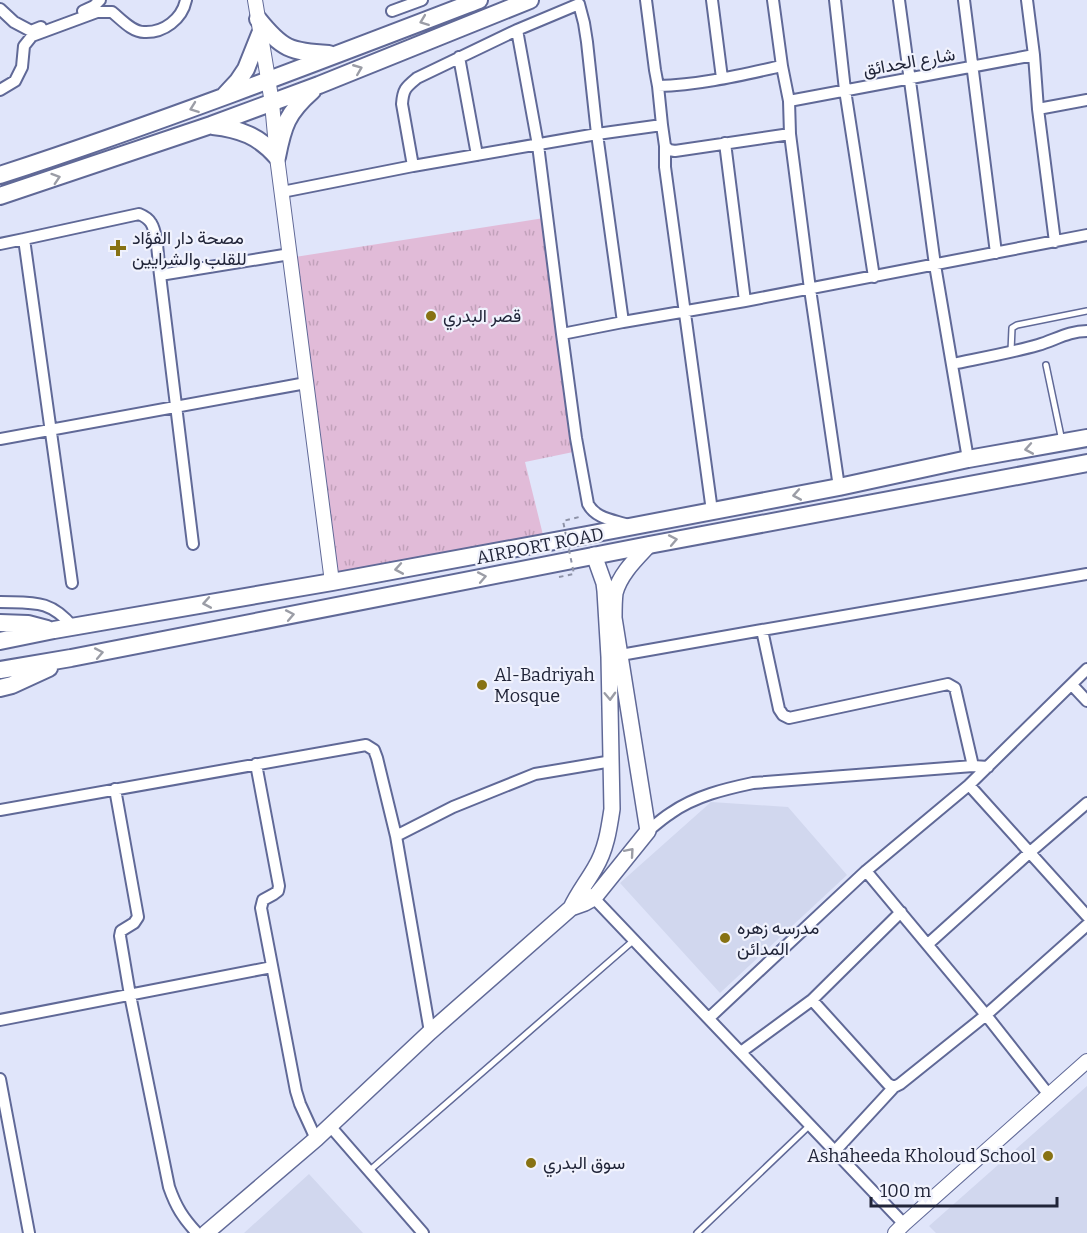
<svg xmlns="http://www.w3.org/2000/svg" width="1087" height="1233" font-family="Bitter,Vazirmatn,serif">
<defs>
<pattern id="park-tufts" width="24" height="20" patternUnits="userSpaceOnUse" patternTransform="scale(1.5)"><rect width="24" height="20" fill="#e1bbd8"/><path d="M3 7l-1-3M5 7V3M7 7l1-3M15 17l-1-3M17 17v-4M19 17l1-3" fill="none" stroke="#c1a1ba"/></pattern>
</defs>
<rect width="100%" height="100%" fill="#e0e5fa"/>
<path fill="#d1d7ee" d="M711 802 788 807 847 875 720 993 620 883Z
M1087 1086V1233H936L929 1226Z
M309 1174 363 1233H244Z"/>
<path fill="url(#park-tufts)" d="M544 218 578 451 525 462 544 539 334 578 295 257Z"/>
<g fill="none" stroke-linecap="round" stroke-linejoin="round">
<g stroke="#606997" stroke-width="8">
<path id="service" d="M1011 351 1012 328 1017 325 1087 311
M1046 365 1062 441
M369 1171 634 940
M697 1233 810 1125"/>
</g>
<g stroke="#606997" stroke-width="14">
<path id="minor" d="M646 0 655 70 658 86
M712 0 722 78
M773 0 782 66
M835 0 845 90 874 277
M899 0 935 265 968 459
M964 0 996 253
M1027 0 1034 55 1038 109 1055 242
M0 9 14 22 31 31 41 27
M83 11 94 6 100 0
M392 11 422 0
M517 30 538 145 562 334 576 438 588 504C596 519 614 520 628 525
M459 57 477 155
M0 90 15 81 22 67 24 46 32 36 97 12H112C121 19 132 32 144 32 164 33 182 19 186 0
M789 101 1034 55
M1038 109 1087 100
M790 134 810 289 839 487
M725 143 745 301
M665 146V167L712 511
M413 166 402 104C403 89 406 87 417 78L517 30 579 4 584 23 587 42 597 134 623 322
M282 192 413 166 597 134 662 125 665 146 669 150 675 151 790 134 789 101 782 66C741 75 700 85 658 86L662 125
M24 239 139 214C144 216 148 218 151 223 158 234 158 261 160 275L193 544
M0 244 24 239 72 583
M160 275 290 254
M562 334 623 322 745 301 1087 235
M952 364C981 358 1010 353 1038 345 1055 340 1069 331 1087 331
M0 439 306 383
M0 602C33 603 50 599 73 627
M762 630 779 709 783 715 789 718 948 684 955 688 973 766
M615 656 762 630 1087 574
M1072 685 1087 701
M256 764 279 886 278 891 274 894 263 900 261 908 296 1091 300 1104 316 1139
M969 785 1087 916
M115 789 138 917 134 923 121 931 120 936 130 995 169 1187C176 1207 183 1218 197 1233
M0 810 366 745 374 750 377 758 396 836 430 1032
M648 831C655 825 663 818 671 813 695 796 725 789 753 783L973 766 988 767
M396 836 453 807 535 774 612 761
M866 871 986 1015 1049 1095
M590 894 904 1224
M928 944 1029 853 1087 803
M812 1000 888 1084 894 1087 900 1084 986 1015 1087 925
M709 1018 866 871 969 785 1087 669
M0 1020 272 967
M741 1052 812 1000 901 912
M0 1079 29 1233
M330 1126 423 1233
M835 1151 894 1087"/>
</g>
<g stroke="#606997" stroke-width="16">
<path id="tertiary" d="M255 0 272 103 277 157 332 582
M895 1233 904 1224 1087 1061"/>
</g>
<g stroke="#606997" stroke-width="18">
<path id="secondary" d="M571 908C578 893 587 882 595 868 606 850 609 829 612 809L609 657 605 591 604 583 594 555
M206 1233 316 1139 430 1032 571 908 585 903 594 898 648 831 614 618C614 610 614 601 615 593 620 574 636 559 649 545"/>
</g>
<g stroke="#606997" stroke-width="20">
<path id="primary" d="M258 19C282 49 290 52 329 54
M225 95 238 81 246 69 260 34
M213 126C240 129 259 136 277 157
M277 157C283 126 287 113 312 91
M0 175C162 122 320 61 479 0
M0 196 211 125 319 85 530 0"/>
</g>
<g stroke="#606997" stroke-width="20">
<path id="trunk" d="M0 623 28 624 47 629
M0 641 54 630 332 582 587 535 839 487 968 459 1087 438
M0 670 71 658 649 545 1087 463
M0 688 12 685 49 668"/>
</g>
<use href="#service" stroke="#fff" stroke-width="5"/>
<use href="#minor" stroke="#fff" stroke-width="10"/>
<use href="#tertiary" stroke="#fff" stroke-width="14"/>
<use href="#secondary" stroke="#fff" stroke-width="15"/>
<use href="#primary" stroke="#fff" stroke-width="16"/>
<use href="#trunk" stroke="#fff" stroke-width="16"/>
<path stroke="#8d92a6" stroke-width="2" stroke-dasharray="4.5 4.5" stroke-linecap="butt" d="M559 577 574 574 563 521 579 517"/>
</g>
<defs><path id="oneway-chevron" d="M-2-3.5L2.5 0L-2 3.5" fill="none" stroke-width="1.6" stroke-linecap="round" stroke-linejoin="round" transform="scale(1.5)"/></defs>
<g stroke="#9b9da6">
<use href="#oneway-chevron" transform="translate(424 21) rotate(159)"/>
<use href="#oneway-chevron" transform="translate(358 69) rotate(-22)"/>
<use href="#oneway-chevron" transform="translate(194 108) rotate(160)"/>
<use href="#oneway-chevron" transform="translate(56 178) rotate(-18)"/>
<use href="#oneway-chevron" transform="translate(1029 449) rotate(170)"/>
<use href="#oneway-chevron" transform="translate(797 495) rotate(170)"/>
<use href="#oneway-chevron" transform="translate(673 540) rotate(-11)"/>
<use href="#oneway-chevron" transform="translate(399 569) rotate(170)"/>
<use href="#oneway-chevron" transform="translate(482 577) rotate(-11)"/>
<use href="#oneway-chevron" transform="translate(207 603) rotate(170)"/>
<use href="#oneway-chevron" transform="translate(290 615) rotate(-11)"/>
<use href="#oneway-chevron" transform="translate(99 653) rotate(-11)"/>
<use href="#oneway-chevron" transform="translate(610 696) rotate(88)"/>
<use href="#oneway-chevron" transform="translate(630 852) rotate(-49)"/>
</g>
<g fill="#877213" stroke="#f0f2fd" stroke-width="2">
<path d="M115 239h6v6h6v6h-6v6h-6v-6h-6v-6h6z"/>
<circle cx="431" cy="316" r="6"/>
<circle cx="482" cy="685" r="6"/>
<circle cx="725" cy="938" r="6"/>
<circle cx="1048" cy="1156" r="6"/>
<circle cx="531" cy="1163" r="6"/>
</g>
<g text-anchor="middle" stroke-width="4.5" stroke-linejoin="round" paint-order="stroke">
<g font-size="18" fill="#212539" stroke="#f0f2fd">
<text transform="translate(909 62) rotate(-10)" y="6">شارع الحدائق</text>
<text transform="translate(540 546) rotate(-11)" y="6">AIRPORT ROAD</text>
</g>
<g font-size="18" fill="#212539" stroke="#f0f2fd" text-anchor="start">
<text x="132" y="244">مصحة دار الفؤاد<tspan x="132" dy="21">للقلب والشرايين</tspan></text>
<text x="443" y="322">قصر البدري</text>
<text x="494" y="681">Al-Badriyah<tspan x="494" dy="21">Mosque</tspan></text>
<text x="737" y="934">مدرسه زهره<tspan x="737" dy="21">المدائن</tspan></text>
<text x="1036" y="1162" text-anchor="end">Ashaheeda Kholoud School</text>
<text x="543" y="1169">سوق البدري</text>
</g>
</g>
<path d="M871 1197v9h186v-9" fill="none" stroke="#212539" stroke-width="3"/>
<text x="880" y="1197" font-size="18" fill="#212539" stroke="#f0f2fd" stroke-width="4.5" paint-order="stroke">100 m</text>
</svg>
